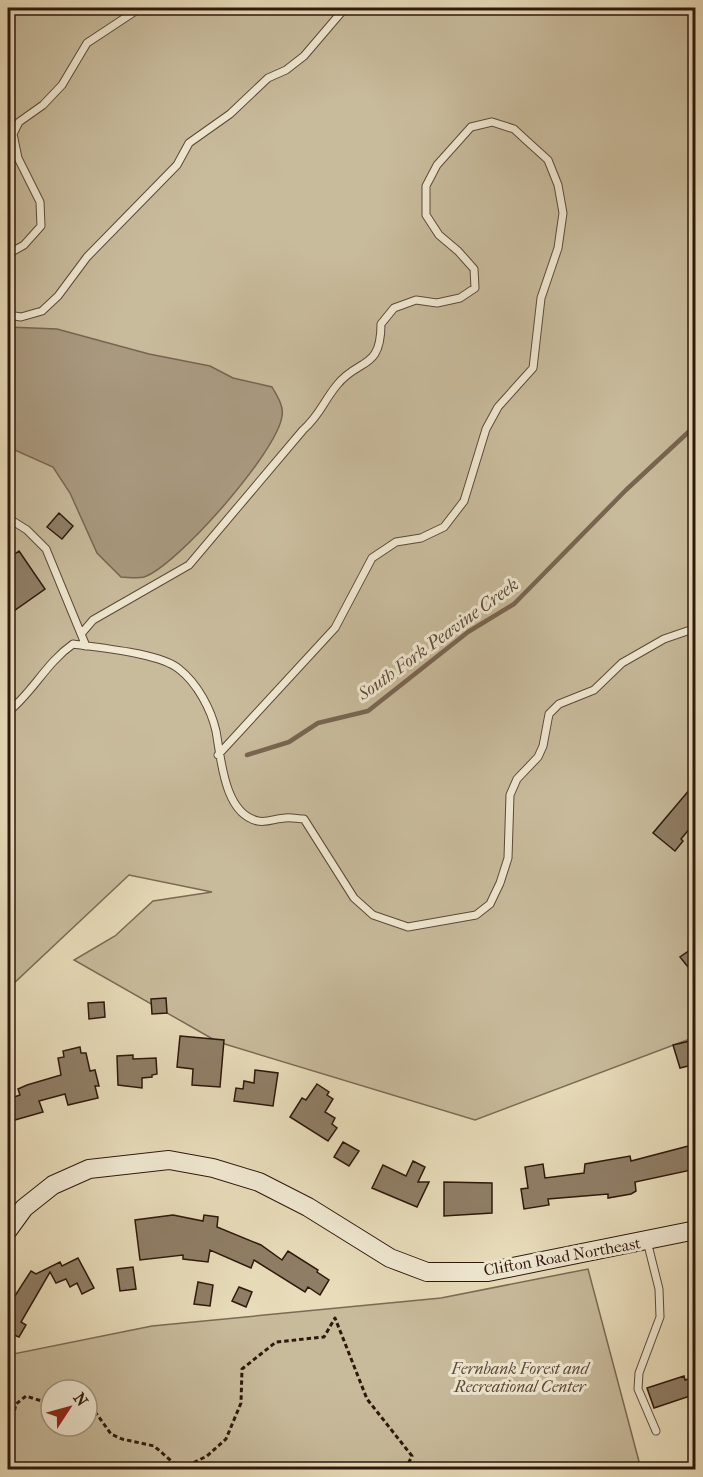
<svg xmlns="http://www.w3.org/2000/svg" width="703" height="1477" font-family="'IM FELL French Canon',serif">
<rect width="100%" height="100%" fill="#e8dcba"/>
<filter id="stains"><feTurbulence type="fractalNoise" baseFrequency=".00333" numOctaves="4"/><feColorMatrix values="0 0 0 0 .2 0 0 0 0 .09 0 0 0 0 .02 0 0 0 .5 -.17"/></filter>
<radialGradient id="worn" r=".72"><stop offset=".6" stop-color="#630" stop-opacity="0"/><stop offset="1" stop-color="#630" stop-opacity=".3"/></radialGradient>
<path fill="#c8bb9c" stroke="#7b6a54" stroke-width="1.5" fill-rule="evenodd" d="M8 8H695V1037L475 1120 218 1042 74 960 115 936 153 901 212 892 129 875 11 986 8 993Z
M588 1269 641 1469H8V1355L152 1326 441 1298ZM51 1390H87V1426H51Z"/>
<path fill="#a9997f" stroke="#786551" stroke-width="1.5" d="M8 327 57 329 149 354 210 366 233 378 272 387C277 396 284 406 282 416 278 451 177 566 144 577 137 579 128 577 121 577L97 553 70 493 53 467 8 447Z"/>
<g fill="none" stroke-linecap="round" stroke-linejoin="round">
<path stroke="#786551" stroke-width="4.5" d="M247 755 289 742 318 723 368 711 468 632 514 604 626 490 696 425"/>
</g>
<path fill="#8f7e66" stroke="#2e180c" stroke-width="1.5" d="M59 513 73 526 62 539 47 527Z
M19 551 45 589 8 615V559Z
M696 782V821L681 839 683 841 675 851 653 833Z
M696 946V977L680 957Z
M166 998 167 1013 152 1014 151 999Z
M104 1002 105 1017 89 1019 88 1003Z
M180 1036 224 1040 220 1087 192 1085 193 1069 177 1067Z
M690 1041 696 1064 680 1068 673 1045Z
M80 1047 81 1053H86L90 1071 95 1070 99 1086H95L98 1098 68 1105 65 1094 39 1101 43 1112 8 1122V1099L20 1095 18 1089 27 1085 61 1075 58 1058 64 1057 63 1051Z
M133 1055V1059L156 1058 157 1074 152 1075V1077L142 1078V1088L118 1085 117 1056Z
M255 1070 278 1073 273 1106 234 1101 236 1088 243 1089 244 1081 254 1083Z
M317 1084 329 1092 327 1095 333 1099 325 1112 335 1118 332 1124 337 1128 328 1141 290 1117 302 1098 306 1100Z
M343 1142 359 1151 349 1166 334 1157Z
M696 1144V1169L635 1182 636 1191 631 1194 608 1198V1194L548 1199 549 1205 524 1209 521 1189 528 1188 525 1167 543 1164 545 1178 584 1173 585 1164 630 1156 631 1161Z
M413 1161 425 1167 418 1182H429L417 1207 372 1188 383 1165 406 1176Z
M444 1182 492 1183V1213L444 1216Z
M173 1215 203 1221 204 1215 218 1217 217 1227 261 1245 282 1260 288 1251 318 1270 317 1272 329 1280 320 1295 308 1287 305 1292 254 1260 251 1268 210 1250 208 1262 183 1259V1255L140 1260 135 1220Z
M78 1258 94 1288 82 1294 77 1283 70 1287 66 1279 56 1283 50 1272 21 1322 26 1325 19 1337 14 1335 8 1346V1313L12 1307 9 1305 31 1271 36 1274 60 1262 62 1266Z
M133 1267 136 1289 120 1291 117 1269Z
M198 1282 213 1285 210 1306 194 1304Z
M239 1287 252 1292 246 1307 232 1301Z
M684 1376 685 1380 692 1378 696 1394 654 1408 647 1388Z"/>
<g fill="none" stroke-linecap="round" stroke-linejoin="round">
<g stroke="#5c4938" stroke-width="9">
<path id="lane" d="M8 254 24 245 41 226 40 202 18 158 13 134 19 122 43 105 62 85 87 43 140 8
M8 315 21 317 42 311 58 296 87 257 177 165 189 143 230 114 268 78 286 70 304 56 345 8
M8 518 27 530 46 549 81 634
M86 646 81 634 93 620 189 565 303 430C320 415 323 402 337 385 358 358 381 371 381 324L394 308 416 300 437 303 460 298 475 288 474 269 458 251 439 235 426 215V186L437 165 471 127 492 122 514 129 527 141 548 160 558 185 563 213 558 248 541 298 533 368 498 407 486 429 464 501 444 527 421 538 396 542 372 558 335 628 218 755
M8 712C33 692 46 663 73 644 100 648 160 653 179 669 197 683 211 709 216 731 221 758 224 814 258 821 267 823 277 818 285 818 291 817 298 819 304 819L354 898 373 915 408 927 476 915 490 904 500 883 508 858 510 795 517 779 538 757 543 746 549 714 559 704 594 690 622 663 664 639 696 628
M647 1241 659 1289 660 1317 639 1373 638 1389 656 1431"/>
</g>
<g stroke="#2e180c" stroke-width="20">
<path id="secondary" d="M8 1230 24 1208 53 1185 89 1169 169 1160 213 1168 259 1182 308 1207 390 1258 427 1272H488L696 1230"/>
</g>
<path stroke="#2e180c" stroke-width="3" stroke-dasharray="4.5 3" stroke-linecap="butt" d="M87 1416 96 1413 111 1434 122 1439 154 1446 176 1465H189L207 1456 226 1439 241 1403 242 1369 276 1342 324 1337 335 1318 367 1399 412 1456 405 1470
M14 1470 10 1430 16 1404 26 1396 51 1404"/>
<use href="#lane" stroke="#f0e8d2" stroke-width="7"/>
<use href="#secondary" stroke="#f0e8d2" stroke-width="18"/>
</g>
<g text-anchor="middle" stroke-width="6" stroke-linejoin="round" paint-order="stroke">
<g font-size="16" fill="#2e180c" stroke="#f0e8d2">
<text transform="translate(562 1256) rotate(-10)" y="6">Clifton Road Northeast</text>
</g>
<g font-size="16" font-style="italic" fill="#5c4937" stroke="#f0e8d2">
<text x="520" y="1374">Fernbank Forest and<tspan x="520" dy="18">Recreational Center</tspan></text>
</g>
<g font-size="18" font-style="italic" fill="#5f4c3a" stroke="#f0e8d2">
<text transform="translate(438 639) rotate(-36)" y="6">South Fork Peavine Creek</text>
</g>
</g>
<rect width="703" height="1477" fill="none" stroke="#e8dcba" stroke-width="30"/>
<rect x="9" y="9" width="685" height="1459" fill="none" stroke="#2e180c" stroke-width="3"/>
<rect x="15" y="15" width="673" height="1447" fill="none" stroke="#2e180c" stroke-width="1.5"/>
<g transform="translate(69 1408) rotate(54)"><circle r="28" fill="#f0e8d2" stroke="#a29583" stroke-width="1.5"/>
<path d="M0-4.5L10 22L0 15L-10 22Z" fill="#8f2418"/>
<text y="-9" font-size="16" font-weight="bold" text-anchor="middle" fill="#2e180c">N</text>
</g>
<rect width="100%" height="100%" filter="url(#stains)"/>
<rect width="100%" height="100%" fill="url(#worn)"/>
</svg>
